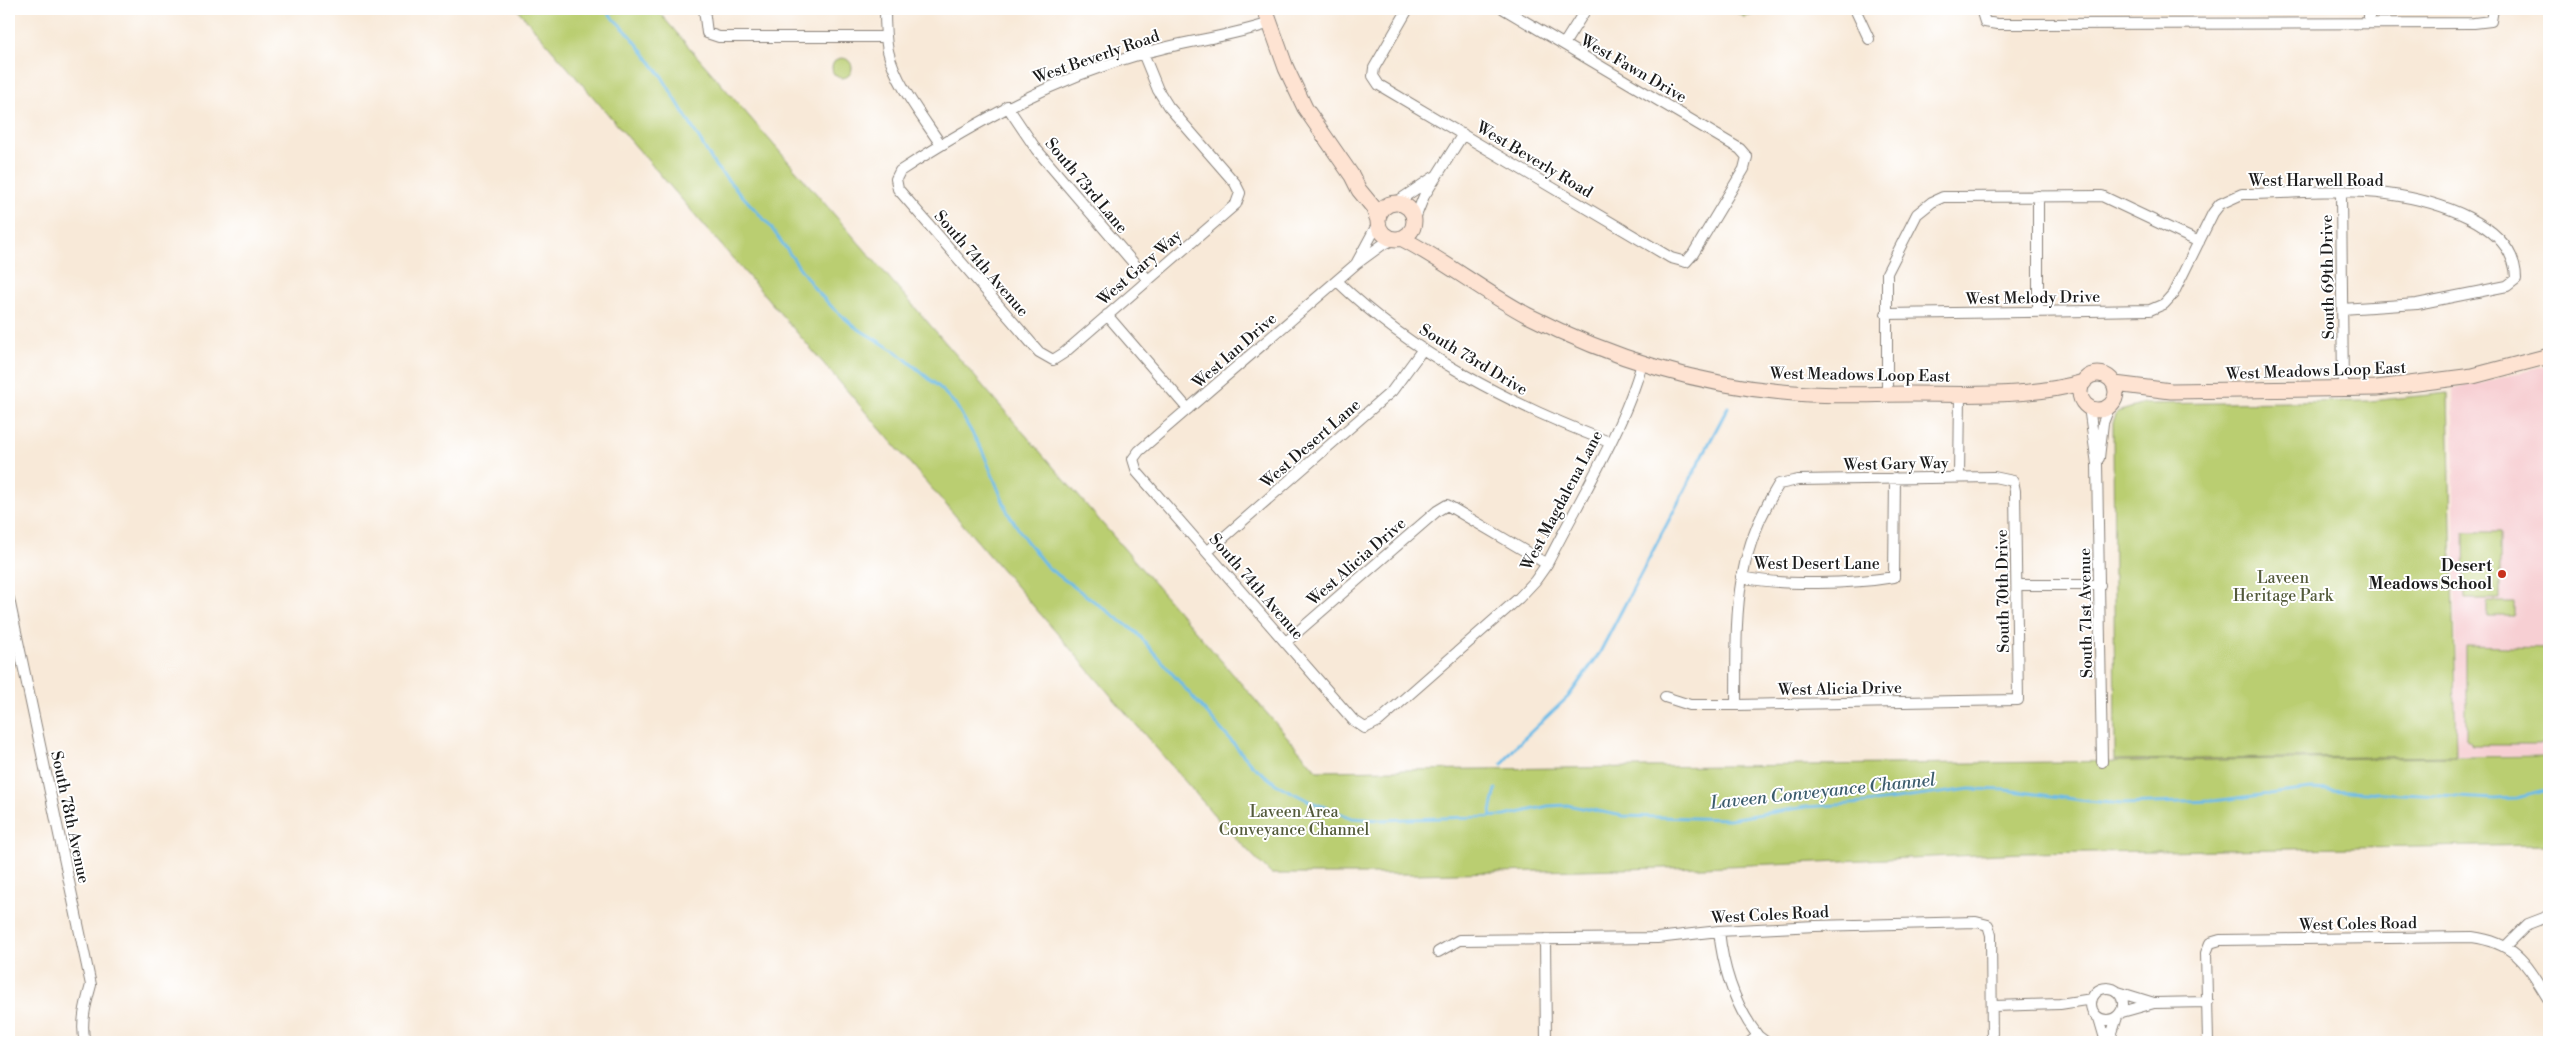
<svg xmlns="http://www.w3.org/2000/svg" width="2558" height="1051" font-family="'Libre Bodoni',serif">
<rect width="100%" height="100%" fill="#fff"/>
<filter id="ink" filterUnits="userSpaceOnUse"><feTurbulence type="fractalNoise" baseFrequency=".02" numOctaves="2"/><feDisplacementMap in="SourceGraphic" scale="10" xChannelSelector="R" yChannelSelector="G"/><feConvolveMatrix kernelMatrix="1 2 1 2 8 2 1 2 1" color-interpolation-filters="sRGB"/></filter>
<filter id="wash" filterUnits="userSpaceOnUse"><feTurbulence type="fractalNoise" baseFrequency=".0096" numOctaves="4" result="noise"/><feDisplacementMap in="SourceGraphic" scale="20" xChannelSelector="R" yChannelSelector="G"/><feGaussianBlur stdDeviation="1.12" result="paint"/><feColorMatrix in="noise" values="0 0 0 0 0 0 0 0 0 0 0 0 0 0 0 0 0 1.4 0 .05"/><feComposite in="paint" operator="in"/></filter>
<g filter="url(#wash)">
<rect width="100%" height="100%" fill="#f8e9d8"/>
<path fill="#f7cfd3" d="M2549 365V755L2456 756 2453 388 2488 381Z"/>
<path fill="#bace71" stroke="#6b7546" d="M517 9H656L1317 771 2549 756V845L2023 853 1703 867 1414 874H1271L1222 824Z
M1735 9H1755L1752 15 1744 17 1737 13Z
M832 68a10 10 0 1 1 20 0a10 10 0 1 1-20 0Z
M2448 393 2456 756 2115 760 2113 422 2117 412 2144 404 2370 401Z
M2464 532H2500V599H2465Z
M2487 602H2514V616H2487Z
M2466 646 2549 648V745H2473L2466 737Z"/>
<g fill="none" stroke-linecap="round" stroke-linejoin="round">
<path stroke="#6dbce7" stroke-width="3" d="M604 9 630 35 661 75 716 167 770 226 814 288 833 308 855 327 898 353 939 387 956 405 983 452 1008 513 1025 539 1047 567 1136 632 1252 765 1276 784 1309 801 1352 818 1380 820 1505 816 1548 806 1567 805 1623 816 1729 819 1806 807 1866 803 1970 789 2006 790 2088 801 2122 804 2213 801 2311 789 2495 799 2516 798 2549 790
M1502 764 1518 744 1568 697 1599 654 1728 407
M1490 817 1496 789"/>
</g>
</g>
<g filter="url(#ink)">
<g fill="none" stroke-linecap="round" stroke-linejoin="round">
<g stroke="#8a827a" stroke-width="12">
<path id="street" d="M704 9 707 33 719 37H886
M885 9C885 23 885 37 888 51 896 84 922 116 941 145
M1408 9 1374 68 1373 76 1379 85 1671 258 1686 262 1693 254 1744 169 1747 157 1740 149 1504 9
M1855 9 1869 39
M1981 9 1985 22 1997 24 2474 23 2491 21 2493 9
M2369 22V9
M1564 44 1586 9
M1143 53 1158 90 1168 106 1235 183 1240 193 1236 204 1064 353 1053 360 1039 352 898 189 896 179 900 171C977 121 1055 78 1144 53 1186 41 1229 37 1270 23
M1007 106 1036 149 1148 280
M2341 193 2343 390
M2038 196V312
M1395 203 1434 177
M1414 221 1424 196 1463 134
M1395 239 1382 245 1356 264 1139 451 1133 459 1137 472 1353 720 1365 728 1379 721 1519 598 1535 581 1547 564C1578 502 1624 429 1642 363
M1356 264 1378 223
M1337 281C1414 355 1510 404 1609 442
M1886 314 2150 310 2164 304 2173 294 2213 213 2220 204 2242 194C2287 194 2343 188 2387 194 2432 200 2516 222 2516 279L2507 286 2417 304 2342 309
M1107 315 1188 409
M1887 394V273L1917 214 1932 202 1943 197H1954L2102 196 2199 242
M2089 407 2097 464 2102 762
M2099 458 2103 423 2110 405
M1959 477 1960 394
M1207 552 1392 391 1423 349
M1741 577C1782 586 1853 584 1894 577L1895 478
M2017 585H2100
M9 599 91 985C86 1003 80 1023 85 1042
M1286 642 1437 511 1447 505 1547 564
M1665 697 1690 705H1736L2018 700 2015 491 2013 481 1994 477 1798 480 1779 484C1731 561 1737 619 1736 705
M1719 931C1723 968 1735 1006 1758 1036
M1545 939 1546 1042
M2506 946 2528 924 2549 916
M1438 952 1459 940 1657 938 1719 931 1815 926 1976 922 1988 925 1991 935 1992 1042
M2091 1004a16 16 0 1 1 32 0a16 16 0 1 1-32 0Z
M2118 992 2154 1003
M1994 1006 2060 1004 2092 999
M2122 1012 2154 1003 2208 1002
M2099 1018 2106 1042
M1750 1042 1758 1036 1766 1042
M2109 1042 2117 1017
M2208 1042 2206 953 2210 943 2220 940 2472 937C2517 943 2527 965 2549 1000"/>
</g>
<g stroke="#8a827a" stroke-width="17">
<path id="secondary" d="M1265 9 1286 68 1305 108 1352 176 1359 190 1373 207 1378 220
M1378 221a18 18 0 1 1 36 0a18 18 0 1 1-36 0Z
M1401 238C1445 261 1484 292 1527 315 1615 360 1710 389 1809 394 1843 396 1877 394 1911 394 1968 394 2028 398 2084 382
M2080 392a18 18 0 1 1 36 0a18 18 0 1 1-36 0Z
M2115 384 2171 391 2377 388 2473 376 2549 356"/>
</g>
<use href="#street" stroke="#fff" stroke-width="10"/>
<use href="#secondary" stroke="#fee3d2" stroke-width="15"/>
</g>
</g>
<circle fill="#c8321e" stroke="#fff" stroke-width="2" cx="2502" cy="574" r="5"/>
<g text-anchor="middle" stroke-width="4" stroke-linejoin="round" paint-order="stroke">
<g font-size="16" fill="#1c1c1c" stroke="#fff">
<text transform="translate(1096 56) rotate(-19)" y="6">West Beverly Road</text>
<text transform="translate(1634 68) rotate(30)" y="6">West Fawn Drive</text>
<text transform="translate(1535 159) rotate(31)" y="6">West Beverly Road</text>
<text x="2316" y="186">West Harwell Road</text>
<text transform="translate(1087 185) rotate(50)" y="6">South 73rd Lane</text>
<text transform="translate(982 263) rotate(49)" y="6">South 74th Avenue</text>
<text transform="translate(1139 267) rotate(-41)" y="6">West Gary Way</text>
<text transform="translate(2327 277) rotate(-91)" y="6">South 69th Drive</text>
<text transform="translate(2033 297) rotate(-1)" y="6">West Melody Drive</text>
<text transform="translate(1234 350) rotate(-41)" y="6">West Ian Drive</text>
<text transform="translate(1474 359) rotate(31)" y="6">South 73rd Drive</text>
<text transform="translate(2316 370) rotate(-2)" y="6">West Meadows Loop East</text>
<text transform="translate(1860 374) rotate(1)" y="6">West Meadows Loop East</text>
<text transform="translate(1310 443) rotate(-41)" y="6">West Desert Lane</text>
<text transform="translate(1896 463) rotate(-1)" y="6">West Gary Way</text>
<text transform="translate(1561 500) rotate(-62)" y="6">West Magdalena Lane</text>
<text transform="translate(1356 561) rotate(-41)" y="6">West Alicia Drive</text>
<text x="1817" y="569">West Desert Lane</text>
<text transform="translate(1257 586) rotate(49)" y="6">South 74th Avenue</text>
<text transform="translate(2002 591) rotate(-91)" y="6">South 70th Drive</text>
<text transform="translate(2085 613) rotate(-91)" y="6">South 71st Avenue</text>
<text transform="translate(1840 688) rotate(-1)" y="6">West Alicia Drive</text>
<text transform="translate(71 817) rotate(78)" y="6">South 78th Avenue</text>
<text transform="translate(1770 914) rotate(-3)" y="6">West Coles Road</text>
<text transform="translate(2358 923) rotate(-1)" y="6">West Coles Road</text>
</g>
<g font-size="16" font-weight="bold" fill="#1c1c1c" stroke="#fff" text-anchor="end">
<text x="2492" y="571">Desert<tspan x="2492" dy="18">Meadows School</tspan></text>
</g>
<g font-size="16" fill="#535a3a" stroke="#fff">
<text x="2283" y="583">Laveen<tspan x="2283" dy="18">Heritage Park</tspan></text>
<text x="1294" y="817">Laveen Area<tspan x="1294" dy="18">Conveyance Channel</tspan></text>
</g>
<g font-size="18" font-style="italic" fill="#3c5c6d" stroke="#fff">
<text transform="translate(1823 791) rotate(-6)" y="6">Laveen Conveyance Channel</text>
</g>
</g>
<rect width="2558" height="1051" fill="none" stroke="#fff" stroke-width="30"/>
</svg>
